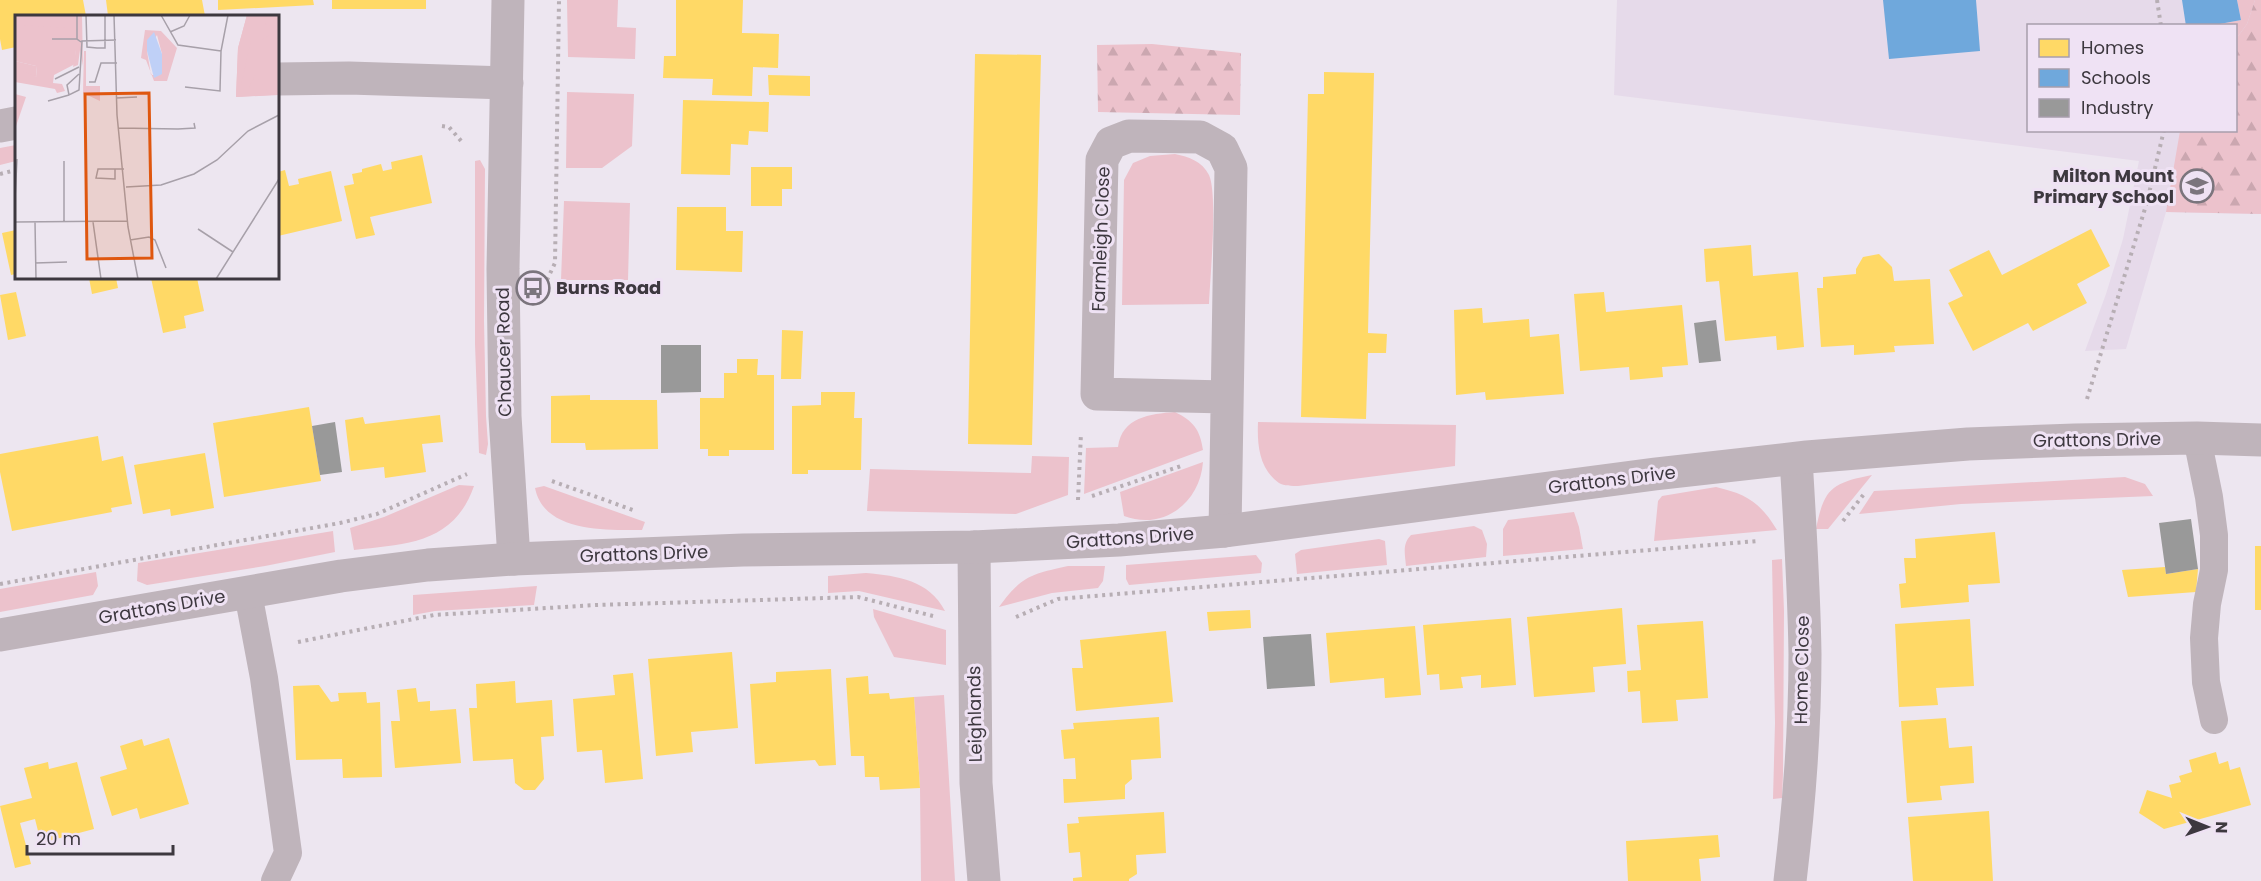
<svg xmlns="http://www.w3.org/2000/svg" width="2261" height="881" font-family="Poppins,sans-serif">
<defs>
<pattern id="forest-firs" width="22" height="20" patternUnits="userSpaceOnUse" patternTransform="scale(1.5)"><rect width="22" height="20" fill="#ecc2cc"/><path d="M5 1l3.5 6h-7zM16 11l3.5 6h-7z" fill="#cba7b0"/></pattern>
</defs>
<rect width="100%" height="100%" fill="#ede6f0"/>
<path fill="#e6daea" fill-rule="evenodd" d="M1617 0H2261V214L2166 212 2126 349 2085 351 2106 294 2123 239 2139 161 1614 95ZM2028 26H2236V130H2028Z"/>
<path fill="#ecc2cc" d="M567 0H618L617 27 636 28 635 59 568 57Z
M2237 0H2255L2247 24 2236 39V26H2209L2241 20Z
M567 92 634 94 632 146 602 168H566Z
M16 145V161L0 165V148Z
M1175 154C1189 157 1202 161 1209 175 1218 194 1210 279 1209 304L1122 305 1124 180 1133 163 1150 156Z
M480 160 485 169 484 321 486 416 488 444 486 455 479 453 475 344V161Z
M564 201 630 203 628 280H561Z
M1175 412C1193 421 1200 429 1203 450L1084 494 1086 448 1118 447C1122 417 1150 414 1175 412Z
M1258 422 1456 425 1455 466 1298 486C1292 486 1284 486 1279 483 1259 469 1257 444 1258 422Z
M1032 456 1069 457 1068 495 1016 514 867 511 870 469 1031 473Z
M1203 462C1200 503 1163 531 1124 516L1120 492Z
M1872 475 1828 529H1816C1824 488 1832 483 1872 475Z
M2125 477 2145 484 2153 496 1961 504 1859 514 1874 491Z
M459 485 474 486C454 544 406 544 354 550L350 528 384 517Z
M544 486 645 522 642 530C607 530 544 533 535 488Z
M1716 487C1746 494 1760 502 1777 530L1654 541 1658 501 1662 496Z
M1574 512 1579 527 1583 549 1503 556V529L1508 520Z
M1474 526 1482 530 1487 544 1486 557 1406 566C1405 554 1402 544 1411 535Z
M333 531 335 552 265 566 147 585 137 581 138 563Z
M1379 539 1385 541 1387 565 1297 574 1295 554 1301 550Z
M1256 555 1262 563 1261 573 1129 585 1126 579V565Z
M1782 559 1784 611 1783 774 1782 798 1773 799 1775 723 1772 560Z
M1068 566H1105L1103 581 1098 588 1052 593 999 607C1021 576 1032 574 1068 566Z
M96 572 98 586 93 595 0 612V589Z
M866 573C898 576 929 580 945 611L859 591 828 593V576Z
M537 586 534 605 435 611 413 615V595Z
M873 609 946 630V665L894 657 874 617Z
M944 695 955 881H921L920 788 914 697Z"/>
<path fill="url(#forest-firs)" d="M2255 0H2261V214L2166 212 2180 131 2236 130V39L2247 24Z
M1152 44 1241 53 1240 115 1098 112 1097 45Z"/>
<path fill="#ffd966" d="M0 0H83L86 16H16V47L2 50 0 39Z
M106 0H202L205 16H108Z
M218 0H313L314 5 218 10Z
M332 0H426V9H332Z
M676 0H743L742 33 779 34 778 68 753 67 752 96 712 95 713 79 663 78 664 56H676Z
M975 54 1041 55 1032 445 968 444Z
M1324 72 1374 73 1368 333 1387 334 1386 353H1368L1366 419 1301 417 1308 94H1324Z
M768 75 810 76V96L769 95Z
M683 100 769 102 768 132 749 131 748 145 731 144 730 175 681 174Z
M422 155 432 203 370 217 375 235 356 239 344 186 354 184 352 174 362 172V169L381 164 383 171 392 169 391 162Z
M751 167H792V189H782V206H751Z
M285 170 289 186 299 184 298 179 331 171 342 221 278 236V172Z
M677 207H726V231H743L742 272 676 270Z
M2091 229 2110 266 2077 284 2087 303 2033 331 2028 323 1973 351 1948 303 1963 296 1949 270 1989 250 2002 275Z
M16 230V274L11 275 2 233Z
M1751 245 1753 276 1798 272 1804 347 1777 350 1776 336 1725 341 1719 281 1706 282 1704 249Z
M1879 254 1892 267 1894 281 1930 279 1934 344 1894 346 1895 352 1854 355V345L1821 347 1817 288H1823V277L1856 274V269L1863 257Z
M89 278H116L118 288 92 294Z
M151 278H197L204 311 184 316 186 328 163 333Z
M16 292 26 336 8 340 0 295Z
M1604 292 1606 312 1682 305 1688 365 1662 367 1663 377 1630 380 1629 367 1580 371 1574 294Z
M1482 308 1483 323 1529 319 1530 337 1559 334 1564 394 1486 400 1485 392 1456 395 1454 310Z
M782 330 803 331 801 379H781Z
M737 359H758L757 375H774V450H729V456H708V449H700V398H724V373H737Z
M821 392H855L854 418H862L861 470H808V474H792V406L821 405Z
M590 395V400H657L658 449 586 450 585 443H551V396Z
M309 407 321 481 224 497 213 423Z
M440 415 443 442 422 444 426 472 385 478 384 467 351 471 345 420 363 417 365 424Z
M98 436 102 461 123 456 132 504 111 508 112 512 12 531 0 472V454Z
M205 453 214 508 171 516 170 509 143 514 134 465Z
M1995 532 2000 583 1968 585 1969 602 1901 608 1899 584 1906 583 1904 558H1916L1915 539Z
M2255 546H2261V610H2255Z
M2165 567 2166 574 2198 569 2196 592 2128 597 2122 570Z
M1622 608 1626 664 1593 667 1595 692 1534 697 1527 617Z
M1250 610 1251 628 1209 631 1207 612Z
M1511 618 1516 685 1481 688V675L1461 677 1463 688 1440 690 1439 674 1427 675 1423 625Z
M1970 619 1974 686 1936 688 1938 705 1899 707 1895 624Z
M1703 621 1708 698 1676 700 1678 721 1642 723 1640 691 1628 692 1627 671 1641 670 1637 625Z
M1415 626 1421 695 1385 698 1384 678 1330 683 1326 633Z
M1166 631 1173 702 1076 711 1072 668H1083L1080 640Z
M732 652 738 728 691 732 693 752 656 756 648 659Z
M831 669 836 765 819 766 815 760 755 764 750 684 776 682V672Z
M633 673 643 779 605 783 602 750 577 752 573 699 615 695 613 675Z
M868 676 869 694 889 693 890 699 914 697 920 788 880 790 879 777H865L864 756H851L846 678Z
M515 681 516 703 552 700 554 736 541 737 544 779 535 790H524L515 783 513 759 473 761 469 708H477L476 684Z
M319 685 331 702 339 701 338 693 366 692 367 703 380 702 382 777 343 778 342 759 296 760 293 686Z
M416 688 418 702 430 701V711L456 709 461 763 395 768 391 721H400L397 690Z
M1159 717 1161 758 1131 760 1132 779 1125 785V799L1064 803 1063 779H1076L1075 758 1064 759 1061 730 1074 729 1073 723Z
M1946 718 1949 748 1972 746 1974 783 1940 786 1942 800 1907 803 1901 721Z
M169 738 189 804 140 819 137 808 112 816 100 777 127 769 120 746 142 739 144 746Z
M2216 752 2219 764 2228 761 2230 770 2240 767 2251 805 2164 829 2139 813 2147 790 2172 798 2169 785 2181 782 2179 776 2192 772 2189 760Z
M48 762 49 769 77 762 94 829 41 843 35 819 20 823 31 864 15 868 0 806 32 798 24 768Z
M1989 811 1993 881H1913L1908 817Z
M1164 812 1166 853 1136 855 1137 874 1129 879V881H1073V878L1082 877 1080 852 1069 853 1067 824 1079 823 1078 817Z
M1718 835 1720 857 1699 859 1701 881H1628L1626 841Z"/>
<path fill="#6fa8dc" d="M1883 0H1976L1980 51 1889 59Z
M2182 0H2237L2241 20 2209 26H2186Z"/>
<path fill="#999" d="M1716 320 1721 361 1699 363 1694 323Z
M661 345H701V392L661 393Z
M335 422 342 472 320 475 312 426Z
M2191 519 2198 569 2166 574 2159 523Z
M1311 634 1315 686 1267 689 1263 637Z"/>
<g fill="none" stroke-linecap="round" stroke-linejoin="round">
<path stroke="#b7aeb4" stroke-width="4" stroke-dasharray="3 4.5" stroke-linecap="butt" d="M2157 0 2161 26
M442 126 449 127 462 142
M0 174 16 170
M547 280 555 263 559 0
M2087 399 2147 202 2164 130
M552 481 633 510
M1092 496 1184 465
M1078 500 1081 433
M1843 521 1864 494
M0 584 340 523 377 514 467 474
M1016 617 1058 599 1758 541
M298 642 434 615 596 605 858 597 933 616"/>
<path stroke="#bfb4bb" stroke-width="28" d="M2197 438 2209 497 2214 535V570L2207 604 2204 638 2206 682 2214 720
M248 593 264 678 288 853 275 881"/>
<path stroke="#bfb4bb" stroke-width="33" d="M508 0 503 269 505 416 514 559
M278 79 349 78 507 83
M0 126 16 123
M1225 531 1231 168 1222 149 1200 137 1129 136 1111 143 1102 160 1097 394 1226 397
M974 547 976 783 984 881
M1790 881C1799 806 1805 730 1805 654 1804 589 1800 524 1796 459"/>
<path stroke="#bfb4bb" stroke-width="33" d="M0 635 341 576 428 565 514 559 743 550 974 547 1119 540 1225 531 1655 474 1807 457 1968 444 2075 440 2197 438 2261 440"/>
</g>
<defs>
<g id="school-ring" transform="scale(1.725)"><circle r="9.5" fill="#efe2f4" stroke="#7b757d" stroke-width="1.5"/><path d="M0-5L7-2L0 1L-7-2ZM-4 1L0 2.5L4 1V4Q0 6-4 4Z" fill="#7b757d"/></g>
<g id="bus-ring" transform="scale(1.725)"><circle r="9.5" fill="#efe2f4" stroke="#7b757d" stroke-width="1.5"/><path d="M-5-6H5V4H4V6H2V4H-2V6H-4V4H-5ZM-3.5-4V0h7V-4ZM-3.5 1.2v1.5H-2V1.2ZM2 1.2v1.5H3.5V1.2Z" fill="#7b757d"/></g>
</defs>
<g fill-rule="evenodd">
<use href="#school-ring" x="2197" y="186"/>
<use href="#bus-ring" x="533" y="288"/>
</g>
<g text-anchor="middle" stroke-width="6" stroke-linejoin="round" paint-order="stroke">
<g font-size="18" font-weight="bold" fill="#3d383f" stroke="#efe2f4" text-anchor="end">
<text x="2174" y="182">Milton Mount<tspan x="2174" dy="21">Primary School</tspan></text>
<text x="556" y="294" text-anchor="start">Burns Road</text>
</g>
<g font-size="18" fill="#3d383f" stroke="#efe2f4">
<text transform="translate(1101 239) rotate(-88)" y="6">Farmleigh Close</text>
<text transform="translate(504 352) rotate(-91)" y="6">Chaucer Road</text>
<text transform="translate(2097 440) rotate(-1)" y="6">Grattons Drive</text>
<text transform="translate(1612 480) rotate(-7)" y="6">Grattons Drive</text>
<text transform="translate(1130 538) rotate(-4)" y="6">Grattons Drive</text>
<text transform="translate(644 554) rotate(-2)" y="6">Grattons Drive</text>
<text transform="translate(162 607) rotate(-10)" y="6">Grattons Drive</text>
<text transform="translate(1802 670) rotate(-89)" y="6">Home Close</text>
<text transform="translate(975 714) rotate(-91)" y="6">Leighlands</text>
</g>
</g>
<g transform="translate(15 15)">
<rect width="264" height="264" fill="#ede6f0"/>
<path d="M0 0H67L68 51 65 35 63 50 58 52 61 35H0ZM232 0H264V80L221 82 223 33ZM0 46 21 51 22 62 0 59ZM0 79 11 82 0 114Z" fill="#ecc2cc"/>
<path d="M0 0H42L48 2V8H59V13L0 10ZM232 0H248V8L264 15 246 25H236L226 71 234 73 240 60 256 80 221 82 223 33ZM130 15 146 16 162 33 152 66H139L131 45 126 43ZM142 20 147 39 146 59 143 60H136L132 36ZM0 35H61L60 49 39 60 38 68 47 69 50 76 42 78 40 74 0 67V59L6 56 22 62 21 51 0 46ZM69 36H71V71H85V86L68 78Z" fill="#ecc2cc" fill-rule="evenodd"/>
<path d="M139 17 147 39V59L139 63 132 36V25Z" fill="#bfd0f7"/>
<path fill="none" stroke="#a7a0a9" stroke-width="1.5" d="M62 0V24L66 27M71 0 72 32 82 33H90V0M99 0 102 100 113 212 123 264M146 0 163 30 206 36M155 17 169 11 175 0M37 24H62M64 59 52 70 54 80 64 75 67 26 101 25M40 64 64 52M74 67H80L86 48H102M170 72 205 76 206 36 213 0M101 83 122 82M33 86 54 80M103 113 163 114 180 113 179 108M49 146V207M100 154V164L81 163 83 154H109M111 172 146 170 179 159 202 145 233 116 264 100M0 184 2 144M0 207 112 206M20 207 21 264M78 207 86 264M183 214 218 237M115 225 134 222 140 225 151 253M20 248 52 247M201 264 264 164"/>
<path fill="#df570f" fill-opacity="0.15" stroke="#df570f" stroke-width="3" d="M134 78 137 243 72 244 70 79Z"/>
<rect width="264" height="264" fill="none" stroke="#3d383f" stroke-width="3"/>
</g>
<rect x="2027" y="24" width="210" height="108" fill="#efe2f4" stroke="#a89eac" stroke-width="1.5"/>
<rect x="2039" y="39" width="30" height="18" fill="#ffd966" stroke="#a89eac" stroke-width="1.5"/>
<text x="2081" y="54" font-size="18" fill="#3d383f">Homes</text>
<rect x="2039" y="69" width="30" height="18" fill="#6fa8dc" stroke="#a89eac" stroke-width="1.5"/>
<text x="2081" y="84" font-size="18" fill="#3d383f">Schools</text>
<rect x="2039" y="99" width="30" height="18" fill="#999999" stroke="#a89eac" stroke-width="1.5"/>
<text x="2081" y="114" font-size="18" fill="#3d383f">Industry</text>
<g transform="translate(2207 827) rotate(91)" stroke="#efe2f4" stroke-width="4.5" paint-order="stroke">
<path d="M0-4.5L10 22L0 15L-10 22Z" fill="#3d383f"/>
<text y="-9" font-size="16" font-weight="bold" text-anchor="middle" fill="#3d383f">N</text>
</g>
<path d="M27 845v9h146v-9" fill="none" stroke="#3d383f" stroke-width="3"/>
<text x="36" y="845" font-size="18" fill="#3d383f" stroke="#efe2f4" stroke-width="4.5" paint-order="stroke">20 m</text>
</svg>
